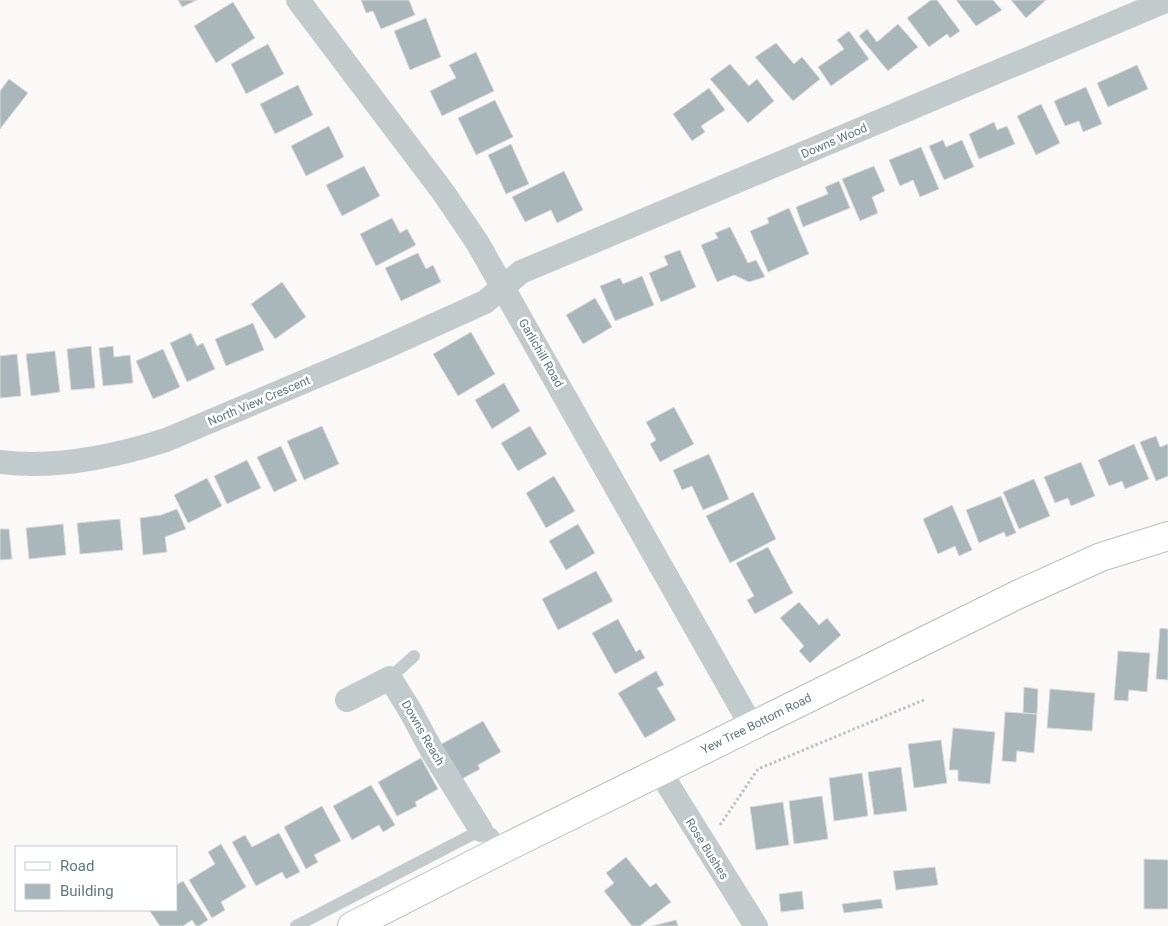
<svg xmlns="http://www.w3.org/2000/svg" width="1168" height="926" font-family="Roboto,sans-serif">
<rect width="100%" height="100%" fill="#faf9f7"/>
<path fill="#a9b6ba" stroke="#dcdbd9" d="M178 0H197L182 7Z
M361 0H409L415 15 381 29 373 11 366 13Z
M931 0H937L960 31 950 38 947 34 929 47 907 18Z
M956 0H993L1002 10 976 26Z
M1011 0H1046L1026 18Z
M233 2 255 38 216 63 194 26Z
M426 18 441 57 410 70 394 31Z
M898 24 918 47 888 71 859 36 867 29 877 42Z
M849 31 869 59 831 86 818 67 844 49 837 40Z
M776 43 794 64 802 57 820 79 793 101 755 57Z
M268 44 284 74 246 94 231 64Z
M476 52 494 91 442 116 430 91 456 78 449 65Z
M730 64 749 86 757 79 774 101 748 123 710 79Z
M1137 65 1148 89 1108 107 1097 83Z
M9 79 28 93 0 129V91Z
M298 85 313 115 275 134 260 104Z
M1086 87 1102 124 1083 132 1079 121 1065 126 1054 101Z
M709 88 725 110 701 126 705 132 692 141 673 114Z
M495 100 513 137 476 155 458 118Z
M1041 104 1060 143 1036 155 1017 116Z
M994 122 997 130 1007 126 1015 144 979 159 969 134Z
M329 126 344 157 306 176 291 146Z
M943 140 946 147 962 140 974 167 944 180 929 146Z
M511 144 529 184 506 194 488 155Z
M921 147 939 189 920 197 913 180 900 186 889 160Z
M364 166 380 196 342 216 326 185Z
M874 166 885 191 872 197 878 213 860 221 842 179Z
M564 171 583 210 557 223 551 210 525 222 512 197Z
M839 181 850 208 803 227 796 207 828 194 825 187Z
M789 208 809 254 768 272 750 231 769 223 767 218Z
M392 218 400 233 407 229 416 245 376 266 360 234Z
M730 227 748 263 756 260 765 277 749 282 734 275 717 282 701 245 718 238 715 233Z
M680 250 696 287 661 302 649 273 668 265 664 256Z
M418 253 426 269 433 265 441 282 401 301 385 268Z
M642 276 654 305 615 321 600 286 620 278 623 284Z
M282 282 306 317 275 339 251 304Z
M595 298 612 327 583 344 566 315Z
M253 323 264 350 226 366 215 339Z
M471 332 495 374 458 396 433 354Z
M191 333 197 346 203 343 215 369 187 382 170 343Z
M91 346 95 388 71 390 67 349Z
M113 346 114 357 130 355 133 383 103 386 99 348Z
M163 349 180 387 153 399 136 361Z
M55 351 60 392 31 396 26 354Z
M17 354 21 396 0 398V356Z
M504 383 520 411 492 429 475 400Z
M674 407 694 444 660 462 650 444 656 440 646 422Z
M322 426 339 464 304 480 287 441Z
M530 426 547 454 518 471 501 443Z
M1156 436 1160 447 1168 444V476L1156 481 1140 442Z
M1134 444 1149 479 1125 489 1122 481 1109 486 1098 460Z
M281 446 297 481 274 492 257 457Z
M709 454 729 499 703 510 692 486 682 490 673 470Z
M247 460 261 488 227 504 214 476Z
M1081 462 1095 496 1071 506 1068 498 1055 503 1044 477Z
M554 476 575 511 546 528 526 493Z
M207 478 222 506 188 523 174 495Z
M1034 479 1050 516 1019 529 1003 492Z
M753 492 776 539 730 563 706 516Z
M1001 496 1016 533 1006 537 1004 532 979 543 966 510Z
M952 505 972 550 959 556 955 546 938 554 923 519Z
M177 509 186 529 165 537 167 552 143 555 140 518 161 515Z
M120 519 123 550 80 554 77 523Z
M63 524 66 555 29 559 26 528Z
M578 524 595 553 566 570 549 541Z
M0 529H9L12 559 0 560Z
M768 547 793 593 755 614 747 600 754 596 736 563Z
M596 571 613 601 558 630 542 599Z
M799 602 819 625 827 618 841 635 810 663 799 651 804 646 780 618Z
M618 619 636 652 640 649 645 658 615 674 592 633Z
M1160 628 1168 629V680L1156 679Z
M1118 651 1150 653 1147 692 1129 690 1128 701 1114 700Z
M656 671 664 685 657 688 676 720 645 738 618 693Z
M1024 687 1038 689 1037 714 1023 713Z
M1050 689 1095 693 1092 731 1047 728Z
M1005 712 1037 714 1034 753 1017 751 1016 762 1002 761Z
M483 721 501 752 478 765 480 769 460 780 440 745Z
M953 728 995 732 990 784 958 781V770H949Z
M941 740 947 783 914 788 908 744Z
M421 758 438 789 415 802 417 806 397 816 378 782Z
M901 767 907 811 874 815 868 772Z
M862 773 868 816 834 821 829 778Z
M371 785 395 825 383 832 379 825 352 840 333 806Z
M822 796 828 839 794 844 789 801Z
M783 802 789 845 756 850 750 807Z
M322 806 341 841 314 855 318 862 306 869 284 827Z
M279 833 300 872 286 879 282 872 256 886 232 842 245 835 252 847Z
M221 844 246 887 221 902 225 910 212 918 189 880 215 864 208 852Z
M626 857 650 887 656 883 671 902 640 926H632L604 891 614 883 606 873Z
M1144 859 1168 860V909H1144Z
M935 867 938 885 896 890 893 871Z
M183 881 208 920 199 926H196L192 920 183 926H160L149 910H176V885Z
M802 891 804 909 781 912 779 894Z
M881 899 883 908 844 913 842 904Z
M676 920 678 926H652Z"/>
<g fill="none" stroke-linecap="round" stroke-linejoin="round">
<g stroke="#b5bec1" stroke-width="30">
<g id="secondary">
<path id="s1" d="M352 926 503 849 1019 594 1101 557 1168 536"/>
</g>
</g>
<path stroke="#bdc2c4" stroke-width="3" stroke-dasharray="2.5 2.5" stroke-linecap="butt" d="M720 825 758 769 926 699"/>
<path stroke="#c2cacc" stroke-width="12" d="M390 678 414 656
M296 926 481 830 492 834 503 849"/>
<path stroke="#c2cacc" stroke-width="24" d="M298 0 443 192 477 242 752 727
M0 462C56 469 113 457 166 440L379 350 485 302 521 272 1168 0
M347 700 390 678 411 712 432 751 481 830
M660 772 756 926"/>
<use href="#secondary" stroke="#fff" stroke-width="28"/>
</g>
<g text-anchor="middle" stroke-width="5" stroke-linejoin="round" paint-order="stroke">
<g font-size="12" fill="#5e777f" stroke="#fff">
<text transform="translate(834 141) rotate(-23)" y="4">Downs Wood</text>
<text transform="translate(541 353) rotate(60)" y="4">Garlichill Road</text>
<text transform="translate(259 401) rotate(-23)" y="4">North View Crescent</text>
<text dy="4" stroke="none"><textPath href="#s1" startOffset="452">Yew Tree Bottom Road</textPath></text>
<text transform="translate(423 733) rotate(60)" y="4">Downs Reach</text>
<text transform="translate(707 849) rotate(58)" y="4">Rose Bushes</text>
</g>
</g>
<rect x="15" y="846" width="162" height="65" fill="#ffffff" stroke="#bfc9cc"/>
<rect x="25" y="862" width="25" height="8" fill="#ffffff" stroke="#bfc9cc"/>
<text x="60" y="871" font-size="15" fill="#5e777f">Road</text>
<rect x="25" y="884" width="25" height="15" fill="#a9b6ba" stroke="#bfc9cc"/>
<text x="60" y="896" font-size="15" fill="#5e777f">Building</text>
</svg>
